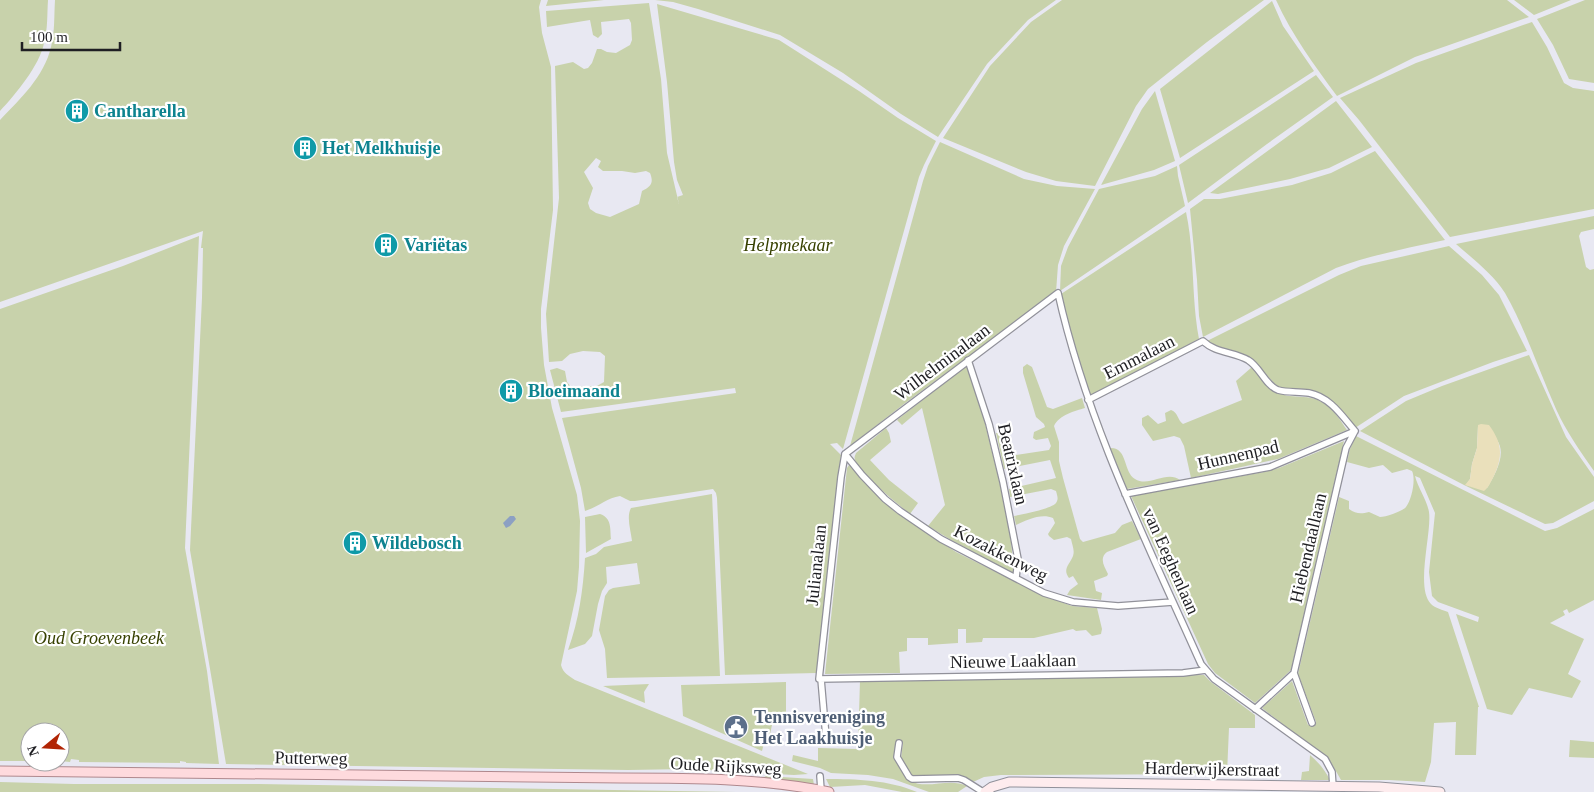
<svg xmlns="http://www.w3.org/2000/svg" width="1594" height="792" font-family="Georgia,serif">
<rect width="100%" height="100%" fill="#e8e8f2"/>
<path fill="#c8d2ab" fill-rule="evenodd" d="M0 0H48C47 14 48 29 44 43 40 65 15 95 0 111Z
M55 0H541L539 7 542 33 551 67 553 210 541 309V328L544 365 552 408 577 495 580 521 579 567 577 591 561 665C563 673 569 676 575 680L808 774 794 775 688 769 628 770 226 764 190 550 202 298 203 248H201L203 231 0 302V120C20 99 44 77 51 47 55 32 54 15 55 0Z
M548 0H604L546 6Z
M655 0H1056L1028 20 987 64 938 137 901 114 843 73 780 35 698 9 673 2Z
M1062 0H1264L1207 42 1148 89 1136 106 1095 186 1056 181 1026 172 943 138 990 66 1031 22Z
M1276 0H1507L1529 17 1415 57 1337 96C1314 65 1292 35 1276 0Z
M1514 0H1571L1534 15Z
M1585 0H1594V83L1569 79 1553 45 1537 19Z
M1272 1 1283 26 1314 71 1180 158 1160 89Z
M649 3 661 79 667 153 679 204 677 197 683 195 677 180 674 162 667 82 657 4 779 40 859 91 898 118 936 141 924 165 919 177 843 449 837 443 830 444 841 455 817 673 725 675 717 498 716 493 713 489 635 501H630L620 496C607 498 598 507 585 511L581 488 562 418 736 393 735 388 561 412 550 370 557 368 565 371 567 382 571 387 597 386 604 382 605 356 600 352 583 351 570 354 562 361 549 362 546 314 559 198 555 66 573 62 584 69 588 68 592 63 597 49H601L607 52 616 53 630 45 632 40 631 23 629 19 601 22 602 34 598 38 593 35 590 20 547 27 546 11ZM596 158 601 161 598 167 603 171H622L635 173 646 171 650 173C654 183 651 187 642 191L639 204 610 217 596 213 590 209 588 203 593 188 584 172Z
M1532 22 1547 47 1564 83 1573 88 1594 91V209L1450 237 1359 120 1340 98 1416 63Z
M1316 75 1333 97 1267 144 1188 203 1179 165Z
M1155 91 1175 161 1154 170 1101 185 1142 109Z
M1336 101 1372 147 1329 168 1290 179 1218 194 1210 193Z
M940 142 1024 179 1057 186 1095 189 1064 246 1058 265 1056 292 904 404 850 446 923 181 928 166Z
M1375 151 1445 240C1408 248 1371 255 1336 268L1203 337 1199 316 1197 280 1190 209 1204 199H1220L1292 185 1331 173Z
M1177 166 1178 176 1185 206 1060 291 1061 266 1068 247 1099 189 1155 176Z
M1186 212C1195 254 1191 297 1199 339L1089 397 1068 329 1061 294Z
M1594 216V229L1581 232 1579 236 1586 267 1590 270 1594 269V471C1580 451 1566 431 1556 409 1539 371 1526 330 1505 293 1493 274 1473 259 1456 244Z
M199 236 185 548 207 671 219 764 186 763V762L180 761V763L79 762V760L71 759 70 762 60 761V732H30V761H0V309L123 266Z
M1449 246 1482 275 1499 295 1527 351 1493 362 1404 396 1355 428 1331 401 1321 394 1309 390H1293L1278 387 1255 363 1223 350 1207 341 1339 275 1361 266Z
M1529 355 1566 437 1594 477V501L1553 523 1545 524 1464 485 1360 431 1406 401 1442 386ZM1478 426C1483 429 1493 434 1497 440 1507 454 1495 475 1487 488L1466 485 1470 479 1472 464 1477 448Z
M1027 364 1032 367 1047 407 1053 409 1082 398 1085 408C1075 411 1059 415 1054 426L1059 442V461L1063 478 1080 539 1083 542 1115 533 1122 525 1132 521 1141 539 1107 552C1099 558 1104 566 1108 574L1107 576 1094 581 1096 591 1102 593 1101 600 1067 595 1070 590 1078 584 1073 576 1069 578C1062 569 1070 564 1073 556 1075 550 1072 545 1071 539L1067 537 1054 540 1049 536 1048 534 1055 523 1053 518C1041 513 1027 520 1016 525L1014 516C1023 514 1051 509 1056 503 1059 499 1057 495 1056 491L1051 489 1010 497 1009 489 1056 478 1050 460 1004 469 996 433H1004L1011 452 1016 455 1049 450 1051 446 1048 438 1036 440 1033 438 1034 432 1045 427 1044 424 1036 417 1023 373V367Z
M966 366C976 383 984 417 988 436 999 481 1013 527 1013 573L951 540 928 526 945 505 922 408 902 425 897 420Z
M1252 367C1260 376 1267 386 1277 392 1285 397 1294 396 1303 397 1326 398 1335 412 1347 430L1278 459 1191 478 1184 446 1180 438 1174 436 1153 441 1142 425V418L1148 415 1158 424 1166 421 1165 413 1171 410C1179 413 1177 420 1183 424L1242 400 1236 381Z
M886 428 889 433 891 442 870 460 889 480 918 503 910 514C899 505 859 473 855 460 854 457 855 456 856 453Z
M1356 436 1545 531 1557 528 1594 509V600L1569 613 1567 609 1563 611 1565 615 1550 623 1584 639 1568 674 1581 681 1572 698 1529 688 1512 715 1487 709 1456 614 1478 622 1479 617 1438 602 1432 596 1429 572 1435 513 1420 478 1415 476C1418 488 1427 500 1429 512 1432 533 1415 588 1431 604 1435 608 1443 610 1448 612L1479 707H1478L1476 755H1455L1456 722 1434 723 1431 762 1425 782 1389 780H1341L1333 766 1328 759 1262 708 1292 681 1308 725 1316 722 1298 674 1339 497 1349 501V509C1356 514 1361 514 1369 512L1380 517C1386 517 1403 511 1406 507 1412 499 1416 479 1412 471L1407 469 1392 473 1383 465 1369 468 1347 462 1350 449Z
M1344 441 1291 670 1255 703 1215 673 1208 664 1131 496 1264 472 1279 468Z
M1110 448C1128 447 1123 472 1135 479 1149 488 1166 470 1180 480L1127 489Z
M849 465 852 466 883 501 894 511 956 552 1042 595 1072 606 1097 608 1102 629 1101 634 1092 636 1086 630 1076 631 1073 629 1034 638H983L982 642 966 643V629H958V643L928 645V638H907V651L899 652 900 673 825 674 847 468Z
M712 494 720 676 607 678 605 649 599 630 605 596 609 590 613 588 640 584 637 563 606 567 607 583 602 591 598 604 592 636 585 644 568 650C579 620 583 590 585 558L596 554 604 547 632 541C631 531 626 517 631 508Z
M600 514C612 518 610 529 611 539L586 553 585 517Z
M1204 675 1211 682 1255 715V728H1229L1227 774 1001 775 984 777 973 782 960 775 914 777 910 775 901 759 903 742H898L896 761 910 781C928 790 949 777 967 786L958 792H929L893 779 868 775 831 773 820 768 792 761 793 755 818 761V748L858 749 860 680Z
M786 682V720H773L769 739H765L762 751 683 716 681 685Z
M649 684 644 692 645 703 603 686Z
M1570 740 1594 742V758L1569 757Z
M1310 755C1319 763 1325 770 1330 780H1301L1302 772 1309 771Z
M766 776 813 779 814 785 761 779Z
M826 779C856 779 889 780 917 792H902L865 785 830 787Z
M0 782 74 784H259L736 792H0Z"/>
<path fill="#eae0bb" d="M1481 424 1489 425C1503 444 1503 457 1493 478 1490 483 1489 487 1484 491L1465 485 1470 479 1472 464 1477 448 1478 425Z"/>
<path fill="#8ca0c3" d="M510 516H514L516 519 510 526 506 528 503 523Z"/>
<g fill="none" stroke-linecap="round" stroke-linejoin="round">
<g stroke="#91919a" stroke-width="8">
<path id="minor" d="M968 360 989 424 1003 482 1018 559 1016 578
M1088 400 1203 341C1215 353 1235 352 1248 360 1260 367 1265 385 1278 390 1288 393 1299 391 1309 393 1330 397 1342 416 1355 431
M845 454 1058 293C1087 423 1147 543 1201 664L1214 679 1325 759 1332 772 1333 787
M845 454 841 477 819 679 1183 673 1206 670
M845 454 862 475 885 499 900 511 941 539 1044 593 1073 602 1118 606 1173 602
M1125 494 1270 467 1355 431
M821 679 826 737
M1255 709 1294 673
M1312 723 1294 673 1346 448 1355 431
M899 743 897 757 909 777 912 779 958 778 964 780 983 792
M820 776 821 790"/>
</g>
<g stroke="#91919a" stroke-width="11">
<path id="secondary" d="M985 792 992 787 1009 782 1379 787 1440 792"/>
</g>
<g stroke="#af888d" stroke-width="11">
<path id="primary" d="M0 771 621 778C690 778 761 778 829 792"/>
</g>
<use href="#minor" stroke="#fff" stroke-width="5.5"/>
<use href="#secondary" stroke="#feecee" stroke-width="9"/>
<use href="#primary" stroke="#fedadd" stroke-width="9"/>
</g>
<defs>
<g id="building-disc" transform="scale(1.25)"><circle r="9.5" fill="#0f9aa8" stroke="#fff"/><path d="M-4-6H4V6H1V3H-1V6H-4ZM-2.5-4.3h1.7v1.8h-1.7ZM.8-4.3h1.7v1.8H.8ZM-2.5-1h1.7V.8h-1.7ZM.8-1h1.7V.8H.8Z" fill="#fff"/></g>
<g id="civic-disc" transform="scale(1.25)"><circle r="9.5" fill="#5c6f8a" stroke="#fff"/><path d="M-.6-6.5H3V-4.5H.6V-3L4-1V1h2V6H-6V1h2V-1L-.6-3ZM-1.2 2.5V6h2.4V2.5Z" fill="#fff"/></g>
</defs>
<g fill-rule="evenodd">
<use href="#building-disc" x="77" y="111"/>
<use href="#building-disc" x="305" y="148"/>
<use href="#building-disc" x="386" y="245"/>
<use href="#building-disc" x="511" y="391"/>
<use href="#building-disc" x="355" y="543"/>
<use href="#civic-disc" x="736" y="727"/>
</g>
<g text-anchor="middle" stroke-width="4.5" stroke-linejoin="round" paint-order="stroke">
<g font-size="18" font-weight="bold" fill="#0d838f" stroke="#fff" text-anchor="start">
<text x="94" y="117">Cantharella</text>
<text x="322" y="154">Het Melkhuisje</text>
<text x="404" y="251">Variëtas</text>
<text x="528" y="397">Bloeimaand</text>
<text x="372" y="549">Wildebosch</text>
</g>
<g font-size="18" font-style="italic" fill="#374100" stroke="#fff">
<text x="788" y="251">Helpmekaar</text>
<text x="99" y="644">Oud Groevenbeek</text>
</g>
<g font-size="18" fill="#1f1f23" stroke="#fff">
<text transform="translate(1139 357) rotate(-27)" y="6">Emmalaan</text>
<text transform="translate(942 362) rotate(-37)" y="6">Wilhelminalaan</text>
<text transform="translate(1238 455) rotate(-13)" y="6">Hunnenpad</text>
<text transform="translate(1013 464) rotate(77)" y="6">Beatrixlaan</text>
<text transform="translate(1308 548) rotate(-77)" y="6">Hiebendaallaan</text>
<text transform="translate(1001 553) rotate(27)" y="6">Kozakkenweg</text>
<text transform="translate(1171 561) rotate(66)" y="6">van Eeghenlaan</text>
<text transform="translate(816 565) rotate(-84)" y="6">Julianalaan</text>
<text transform="translate(1013 661) rotate(-1)" y="6">Nieuwe Laaklaan</text>
<text transform="translate(311 758) rotate(1)" y="6">Putterweg</text>
<text transform="translate(726 766) rotate(3)" y="6">Oude Rijksweg</text>
<text transform="translate(1212 769) rotate(1)" y="6">Harderwijkerstraat</text>
</g>
<g font-size="18" font-weight="bold" fill="#4e5e75" stroke="#fff" text-anchor="start">
<text x="754" y="723">Tennisvereniging<tspan x="754" dy="21">Het Laakhuisje</tspan></text>
</g>
</g>
<g transform="translate(45 747) rotate(252)"><circle r="24" fill="#ffffff" stroke="#a5a5a7"/>
<path d="M0-4L9 19L0 12L-9 19Z" fill="#b12505"/>
<text y="-8" font-size="14" font-weight="bold" text-anchor="middle" fill="#1f1f23">N</text>
</g>
<path d="M22 42v8h98v-8" fill="none" stroke="#1f1f23" stroke-width="2.5"/>
<text x="30" y="42" font-size="15" fill="#1f1f23" stroke="#ffffff" stroke-width="4" paint-order="stroke">100 m</text>
</svg>
